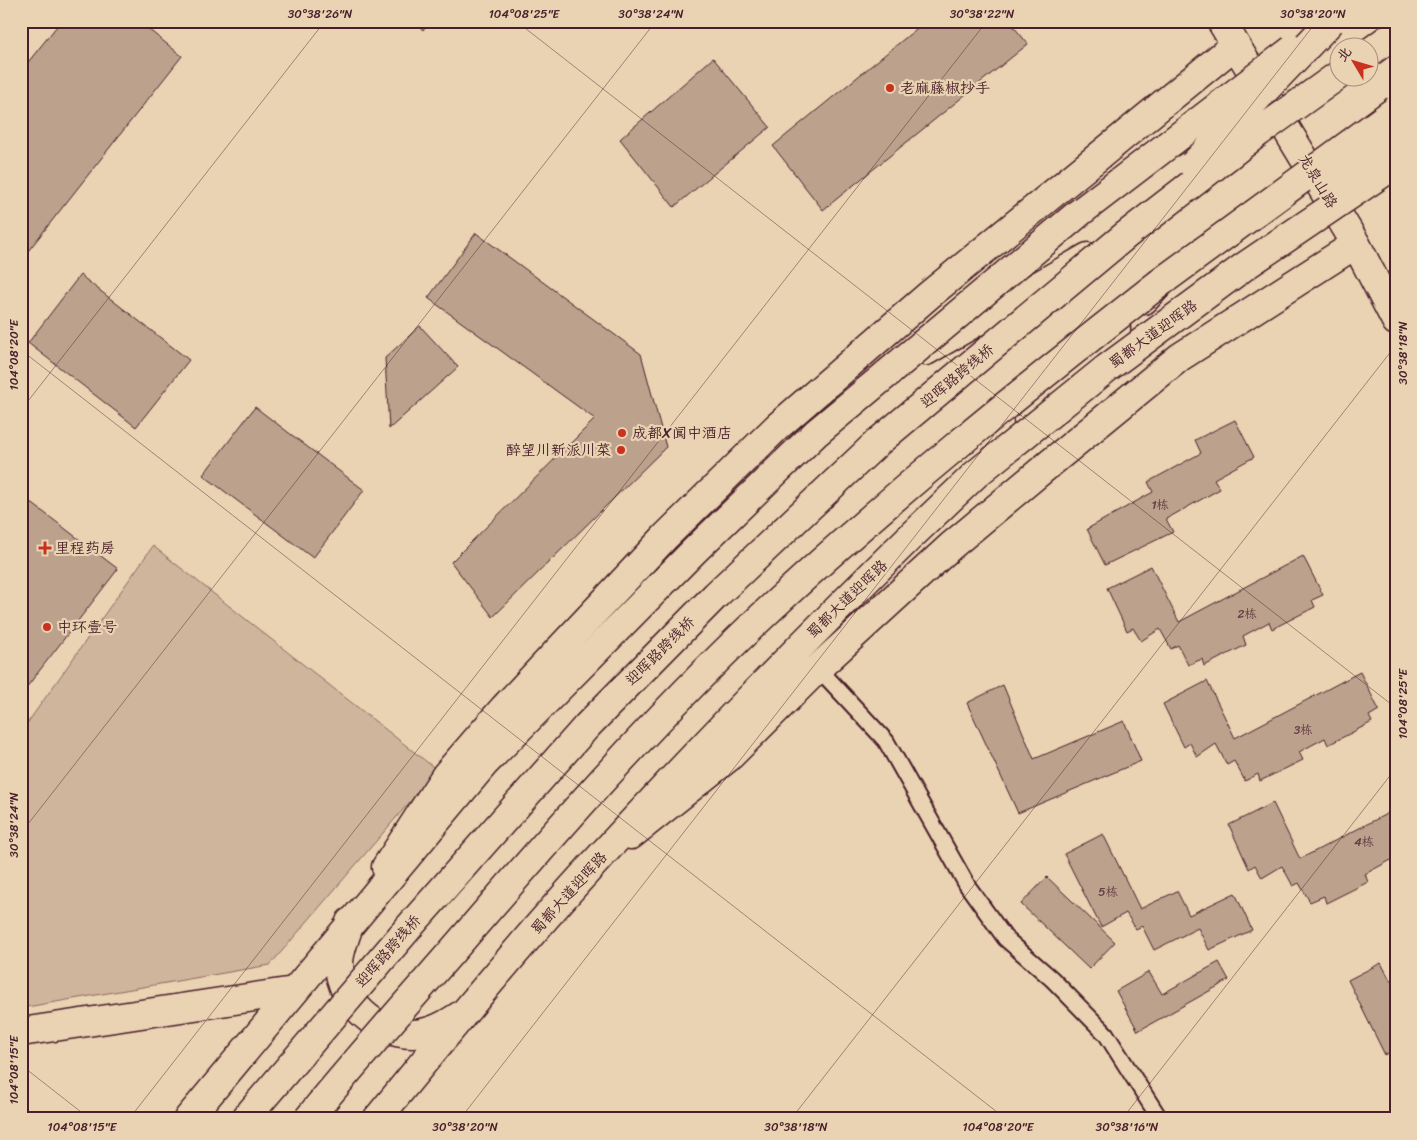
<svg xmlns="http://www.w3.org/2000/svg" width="1417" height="1140" font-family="Sriracha,'LXGW WenKai TC',sans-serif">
<rect width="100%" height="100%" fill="#e9d3b2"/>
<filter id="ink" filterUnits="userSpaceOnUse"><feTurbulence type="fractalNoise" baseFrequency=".02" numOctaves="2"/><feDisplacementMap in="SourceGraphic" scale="10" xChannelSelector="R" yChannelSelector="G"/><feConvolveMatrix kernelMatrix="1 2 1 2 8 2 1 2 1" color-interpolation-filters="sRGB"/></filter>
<g filter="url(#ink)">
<path fill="#cfb59c" stroke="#8c6a64" d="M153 546 437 770 270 965 21 1008V732Z"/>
<path fill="#bca18d" stroke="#4a1f2b" d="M61 21H138L182 56 21 260V71Z
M413 21H430L423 30Z
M926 21H1009L1028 44 823 210 773 146Z
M713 58 770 127 674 207 620 139Z
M476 233 641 354 666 447 493 617 451 562 595 419 428 298Z
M80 275 189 360 136 427 28 343Z
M420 326 458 367 389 429 385 358Z
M255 407 364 490 313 558 203 475Z
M1235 420 1254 457 1214 479 1220 489 1166 519 1173 532 1105 565 1087 529 1153 492 1148 482 1201 453 1195 440Z
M21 495 118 569 26 688 21 685Z
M1303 556 1323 595 1312 600 1315 607 1272 629 1269 622 1243 636 1246 645 1204 666 1202 659 1188 665 1178 645 1171 649 1160 629 1141 641 1133 628 1127 631 1107 588 1151 566 1179 622Z
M1360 672 1379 710 1369 716 1372 722 1328 745 1325 738 1299 752 1303 760 1260 781 1258 774 1245 781 1234 761 1227 765 1216 744 1197 757 1190 743 1184 747 1163 704 1207 681 1235 738Z
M1003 685 1034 759 1124 721 1141 761 1018 813 967 703Z
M1273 803 1300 859 1396 809V865L1394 866 1391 860 1365 874 1368 882 1326 903 1324 896 1310 902 1299 883 1293 886 1282 866 1262 878 1255 865 1249 869 1229 825Z
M1103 834 1140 909 1177 891 1189 915 1235 893 1252 930 1209 950 1198 928 1154 950 1142 926 1136 929 1126 913 1101 927 1064 854Z
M1047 877 1115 942 1089 969 1021 904Z
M1219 962 1229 980 1138 1031 1116 991 1149 972 1162 994Z
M1381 963 1396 991V1049L1385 1055 1348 980Z"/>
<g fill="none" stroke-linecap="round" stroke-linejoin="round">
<g stroke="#4a1f2b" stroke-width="19">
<path id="service" d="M818 668 886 741 967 885 1005 938 1052 979 1106 1034 1160 1119"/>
</g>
<g stroke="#4a1f2b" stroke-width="31">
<path id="minor" d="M631 835 729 757 818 668 951 546 1042 470 1180 357 1356 244
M386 867 446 775 504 708 666 536 777 427 929 295 1235 45"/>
</g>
<g stroke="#4a1f2b" stroke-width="31">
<path id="tertiary" d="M1221 21 1356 244 1396 321
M350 922C347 934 339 950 339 963 339 1006 388 1045 430 1031 441 1028 452 1021 461 1015"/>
</g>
<g stroke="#4a1f2b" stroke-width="31">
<path id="secondary" d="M188 1119 484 764 694 551 816 433 888 373
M377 1119C446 1035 515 950 588 870 693 755 801 644 912 535"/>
</g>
<g stroke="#4a1f2b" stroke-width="31">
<path id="primary" d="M21 1032 294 991"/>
</g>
<g stroke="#4a1f2b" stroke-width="31">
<path id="trunk" d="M1370 52 1396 33
M1144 300 1161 282 1254 214
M926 351 1088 257
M1028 420 1116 329"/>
</g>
<use href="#service" stroke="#e9d3b2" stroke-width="15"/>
<use href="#minor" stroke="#e9d3b2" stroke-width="28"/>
<use href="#tertiary" stroke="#e9d3b2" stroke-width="28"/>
<use href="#secondary" stroke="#e9d3b2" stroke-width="28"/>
<use href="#primary" stroke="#e9d3b2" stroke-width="28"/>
<use href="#trunk" stroke="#e9d3b2" stroke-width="28"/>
<g stroke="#4a1f2b" stroke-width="31" stroke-linecap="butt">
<path id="secondary-bridge" d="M888 373 1079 213 1293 49
M912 535 976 474 1107 368 1245 266 1396 164"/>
</g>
<g stroke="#4a1f2b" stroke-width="31" stroke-linecap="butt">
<path id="trunk-bridge" d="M1193 165 1331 21
M1320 181 1396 144
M1254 214 1396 110
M245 1119 410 926 587 726 716 595 878 442 1126 235 1259 132 1340 74
M308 1119C361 1054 418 991 473 927 563 823 655 718 755 623 884 501 1022 391 1161 282"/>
</g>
<use href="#secondary-bridge" stroke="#e9d3b2" stroke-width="28"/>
<use href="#trunk-bridge" stroke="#e9d3b2" stroke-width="28"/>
</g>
</g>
<path fill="none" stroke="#4a1f2b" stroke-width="1" stroke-opacity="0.45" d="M516 21 1396 708M21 350 1006 1119M21 410 325 21M21 833 656 21M21 1065 90 1119M129 1119 987 21M460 1119 1317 21M791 1119 1396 345M1122 1119 1396 768"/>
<g fill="#c8321e" stroke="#e9d3b2" stroke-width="2">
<circle cx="890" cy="88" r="5"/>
<circle cx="622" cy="433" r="5"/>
<circle cx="621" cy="450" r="5"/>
<path d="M42.5 540.5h5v5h5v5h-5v5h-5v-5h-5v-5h5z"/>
<circle cx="47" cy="627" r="5"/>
</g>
<g text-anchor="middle" stroke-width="4.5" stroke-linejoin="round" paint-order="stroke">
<g font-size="12" fill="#664044">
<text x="1160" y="509">1栋</text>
<text x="1247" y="618">2栋</text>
<text x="1303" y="734">3栋</text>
<text x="1364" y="846">4栋</text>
<text x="1108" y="896">5栋</text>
</g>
<g font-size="15" fill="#4a1f2b" stroke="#e9d3b2" text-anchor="start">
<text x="900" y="93">老麻藤椒抄手</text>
<text x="632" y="438">成都X阆中酒店</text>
<text x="611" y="455" text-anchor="end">醉望川新派川菜</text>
<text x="55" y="553">里程药房</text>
<text x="57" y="632">中环壹号</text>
</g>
<g font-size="15" fill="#4a1f2b" stroke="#e9d3b2">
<text transform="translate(1318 181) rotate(59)" y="5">龙泉山路</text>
<text transform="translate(1153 334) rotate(-36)" y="5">蜀都大道迎晖路</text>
<text transform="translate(957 376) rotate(-40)" y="5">迎晖路跨线桥</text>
<text transform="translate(847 599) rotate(-44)" y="5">蜀都大道迎晖路</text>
<text transform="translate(660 651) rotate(-45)" y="5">迎晖路跨线桥</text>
<text transform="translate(569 893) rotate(-48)" y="5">蜀都大道迎晖路</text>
<text transform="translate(388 951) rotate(-49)" y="5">迎晖路跨线桥</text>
</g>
</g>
<rect width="1417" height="1140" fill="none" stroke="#e9d3b2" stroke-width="55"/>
<g transform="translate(1354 62) rotate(308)"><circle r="24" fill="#e9d3b2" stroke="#a98b7c"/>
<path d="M0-4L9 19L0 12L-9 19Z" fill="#c8321e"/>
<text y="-8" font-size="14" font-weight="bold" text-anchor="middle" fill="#4a1f2b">北</text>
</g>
<rect x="28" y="28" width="1362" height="1084" fill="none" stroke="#4a1f2b" stroke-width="2"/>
<g font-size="12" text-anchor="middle" fill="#4a1f2b">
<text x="320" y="18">30°38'26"N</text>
<text x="524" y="18">104°08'25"E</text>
<text x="651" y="18">30°38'24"N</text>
<text x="982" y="18">30°38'22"N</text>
<text x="1313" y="18">30°38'20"N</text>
<text transform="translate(1403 353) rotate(-90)" y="4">30°38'18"N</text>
<text transform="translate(14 355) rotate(-90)" y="4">104°08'20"E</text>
<text transform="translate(1403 704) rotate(-90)" y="4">104°08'25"E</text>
<text transform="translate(14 825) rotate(-90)" y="4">30°38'24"N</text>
<text transform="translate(14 1070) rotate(-90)" y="4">104°08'15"E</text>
<text x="82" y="1131">104°08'15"E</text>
<text x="465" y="1131">30°38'20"N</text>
<text x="796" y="1131">30°38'18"N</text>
<text x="998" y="1131">104°08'20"E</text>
<text x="1127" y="1131">30°38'16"N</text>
</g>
</svg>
